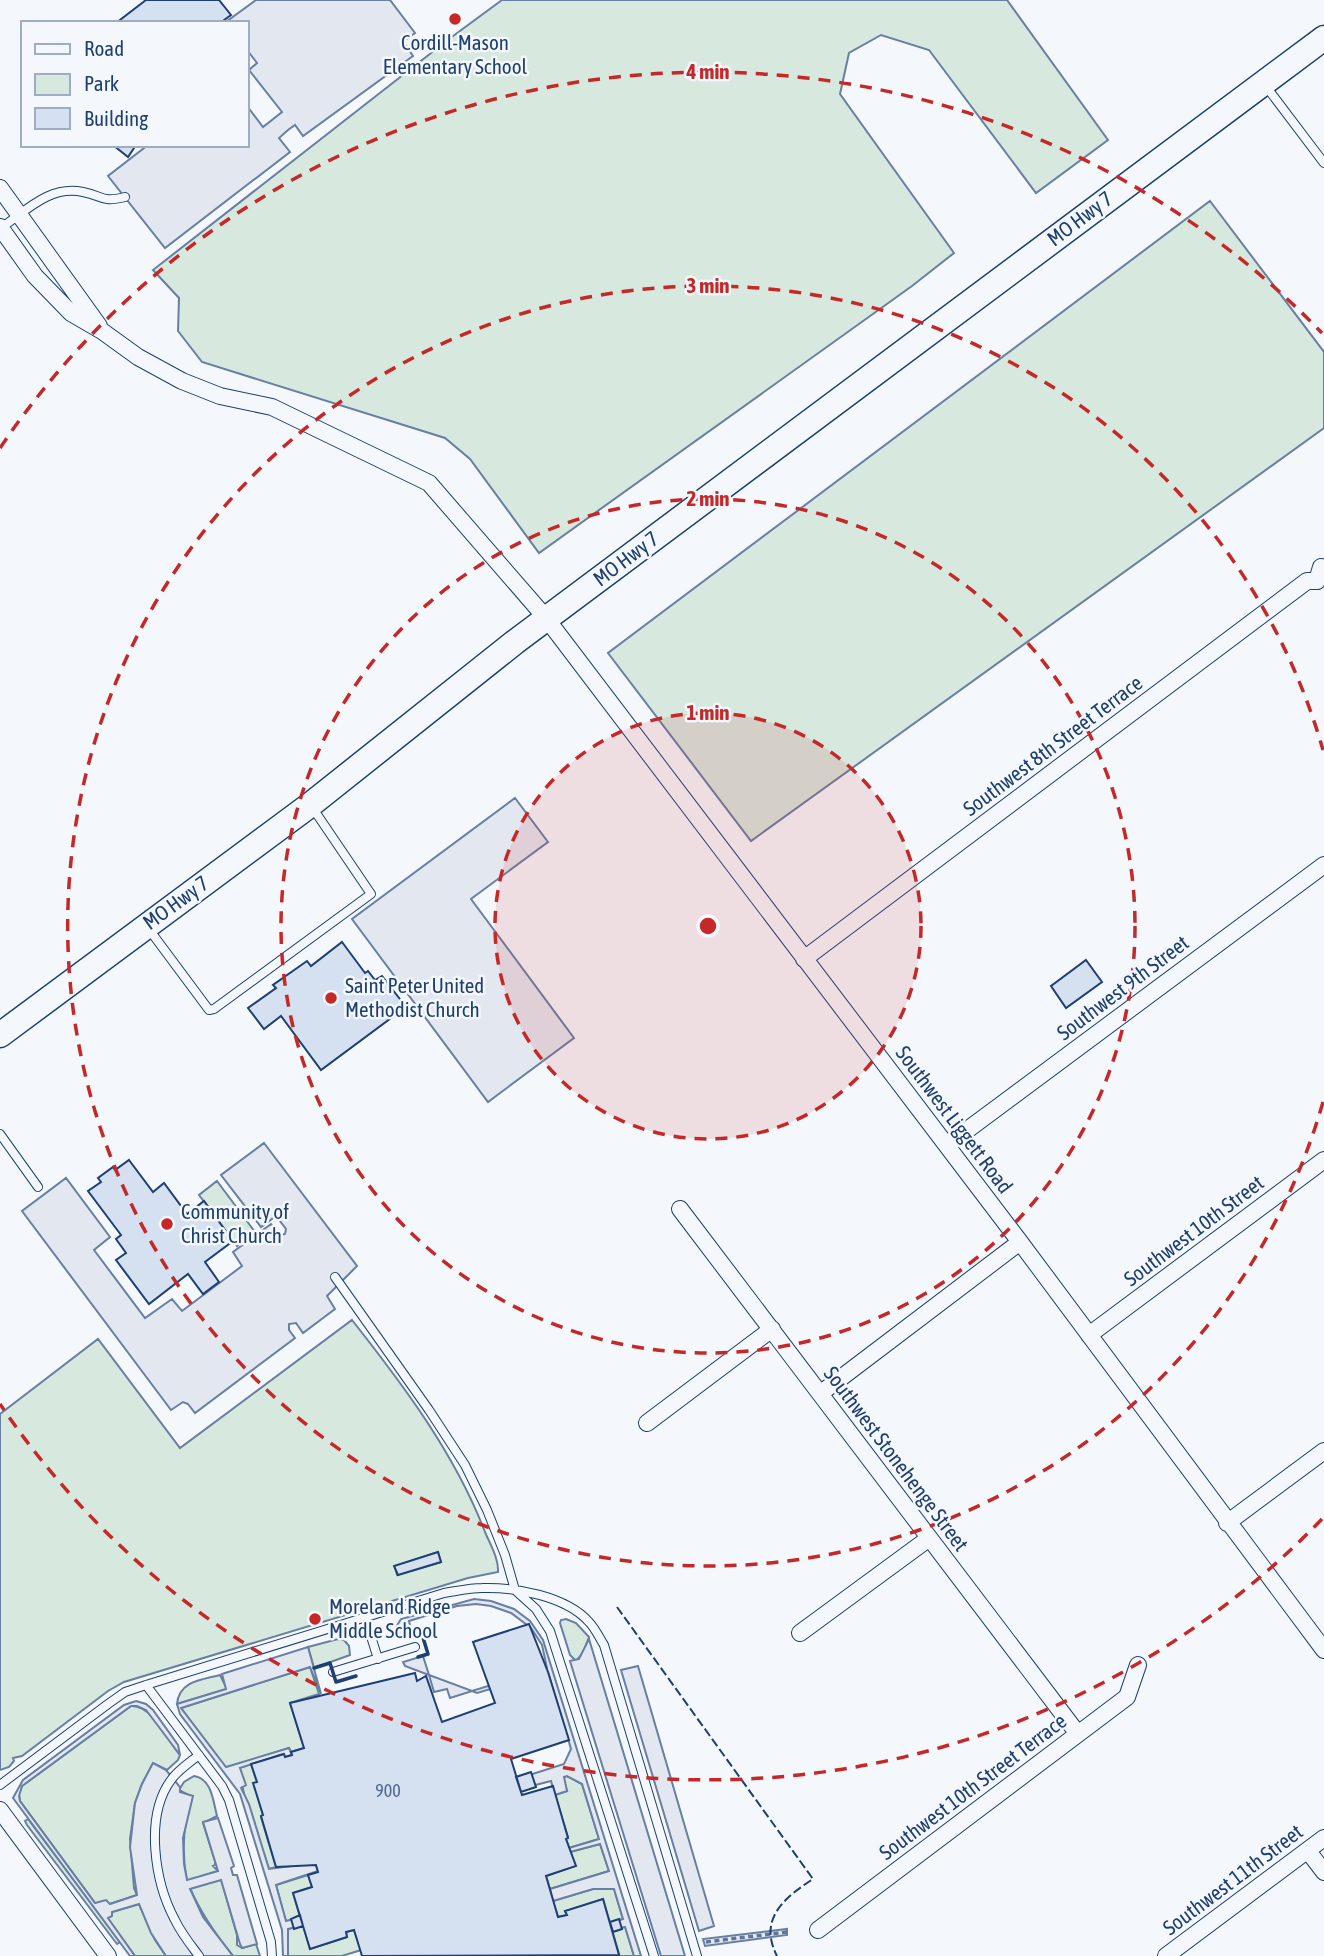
<svg xmlns="http://www.w3.org/2000/svg" width="1324" height="1956" font-family="'Asap Condensed',sans-serif">
<rect width="100%" height="100%" fill="#f4f7fb"/>
<path fill="#d7e8df" stroke="#687fa3" stroke-width="2" fill-rule="evenodd" d="M502 0H1007L1108 140 1036 193 929 50 881 35 849 53 840 94 954 253 912 286 539 553 470 459 445 438 202 362 178 331 179 298 153 270 449 39Z
M1210 201 1324 352V428L751 841 608 653Z
M217 1181 255 1232 237 1246 199 1195Z
M352 1320C404 1386 455 1454 485 1532 490 1544 499 1559 498 1572L468 1578 124 1682 108 1691 22 1756 13 1758 14 1761 9 1767 0 1770V1414L98 1339 180 1448ZM438 1552 441 1562 397 1575 395 1566Z
M566 1619 576 1623 589 1637 583 1653 576 1661 570 1655 560 1623 561 1620Z
M338 1639 344 1640 349 1646 350 1655 314 1668 308 1647Z
M310 1667 319 1694 290 1703 304 1748 291 1752 289 1748 226 1768 181 1708Z
M220 1675 227 1689 177 1704C179 1681 201 1680 220 1675Z
M131 1706C153 1705 167 1740 180 1755L178 1760 167 1770 153 1763 142 1784 135 1803 130 1839 134 1888 137 1895 110 1904 95 1903 20 1801 19 1794 22 1786Z
M251 1764 257 1782 254 1783 263 1815 261 1817 276 1867 269 1869C259 1838 241 1798 240 1767Z
M194 1776C212 1779 213 1801 217 1816L203 1823 215 1861V1865L213 1866 218 1871 187 1881C181 1851 183 1825 192 1797L179 1790 184 1782Z
M567 1776 582 1784 599 1839 569 1848 566 1839 568 1837 555 1795 567 1791 563 1777Z
M28 1819 120 1942 117 1944 27 1825 25 1821Z
M600 1844 609 1871 550 1889 546 1876 575 1866 570 1852Z
M308 1875 312 1887 293 1893 300 1917 286 1922 276 1885Z
M221 1879 237 1935V1945L242 1948 256 1944 260 1956H233C216 1935 201 1914 190 1888Z
M608 1888 614 1889 623 1919 610 1923 603 1899 565 1911 567 1915 558 1917 553 1901 593 1889Z
M139 1904 155 1940 166 1956H135L107 1918 110 1917 112 1912Z
M303 1925 310 1949 347 1937 346 1932 354 1930 361 1950 342 1956H288V1929Z
M625 1926 634 1956H615L619 1954 612 1930Z"/>
<path fill="#e3e8f0" stroke="#687fa3" stroke-width="2" d="M256 0H390L415 33 405 40V44L413 56 303 136 295 125 288 130 279 138 290 152 165 248 108 176 148 145H247V106L263 127 282 112 249 70 257 63 247 50V23L226 22Z
M515 798 548 842 471 899 574 1038 488 1102 352 919Z
M264 1143 357 1266 327 1296 335 1309 303 1333 296 1323 289 1324V1330L295 1338 195 1413 188 1404 183 1402 171 1410 22 1211 66 1178 110 1237 94 1250 145 1318 172 1299 182 1311 242 1266 233 1252 271 1224 280 1235 285 1234 286 1229 276 1216 261 1227 221 1175Z
M474 1599 491 1601 514 1609 530 1621 543 1640 641 1956H634L625 1927 612 1930 610 1923 623 1919 614 1889H593L553 1901 550 1889 609 1871 600 1844 570 1852 569 1848 599 1839 582 1784 567 1776 564 1777 567 1791 555 1795 551 1781 520 1789 517 1779 564 1764 571 1749 548 1672 477 1693 472 1691 450 1698 447 1689 434 1692 429 1675 405 1666 403 1662 423 1656 429 1675 472 1691 547 1668 542 1645 531 1628 511 1613 491 1606 476 1604 457 1606 409 1621 412 1634 402 1638 396 1633V1627L401 1619Z
M589 1639 685 1956H661L570 1661 579 1659Z
M308 1647 321 1694 310 1667 181 1708 226 1767 289 1748 292 1755 285 1757 283 1754 240 1768 246 1785 241 1788 249 1804 269 1869 315 1863 318 1871 276 1885 286 1921 300 1917 303 1925 288 1929V1956H283L282 1930 240 1794 180 1714 177 1704 226 1689 222 1674Z
M638 1666 714 1926 699 1931 621 1670Z
M136 1701 146 1704 153 1710 178 1745 180 1755 146 1710 137 1706H131L22 1786 19 1796 20 1801 95 1903 106 1900 110 1904 137 1895 130 1847 135 1803 142 1784 153 1763 166 1770 180 1787V1792L193 1796 183 1838 184 1864 187 1880 218 1871 203 1822 218 1818 234 1866 231 1868 233 1875H237L257 1944 242 1948 240 1944 221 1880 190 1889 203 1917 233 1956H166L151 1933 139 1904 112 1912V1916L108 1918 135 1956H130L13 1798 23 1780 124 1705Z
M787 1929V1935L705 1946 703 1939Z"/>
<path fill="#d5e0f0" stroke="#1d3f73" stroke-width="2" d="M146 0H219L231 15 220 23H116Z
M113 145H136L128 157Z
M342 942 365 973 368 971 375 980 382 976 406 1007 321 1070 281 1016 264 1029 248 1008 276 988 273 985 307 961 311 966Z
M1086 960 1102 982 1066 1008 1051 986Z
M129 1160 153 1192 164 1183 187 1214 204 1201 233 1241 205 1262 219 1282 203 1294 188 1274 149 1304 116 1260 126 1253 116 1239 121 1235 88 1191 101 1182 98 1178 113 1167 115 1170Z
M438 1552 441 1562 398 1575 394 1566Z
M529 1624 548 1672 569 1740 511 1759 522 1795 553 1786 568 1838 566 1839 576 1866 546 1876 558 1917 567 1915 565 1911 603 1899 619 1955 362 1956 354 1930 346 1932 347 1937 310 1949 293 1893 312 1887 308 1875 318 1872 316 1865 276 1867 261 1816 263 1815 253 1783 257 1782 251 1764 284 1754 285 1757 292 1755 291 1752 304 1748 290 1703 415 1673 417 1681 426 1676 442 1722 495 1703 473 1642Z
M531 1772 536 1787 521 1792 516 1777Z
M300 1915 303 1926 294 1929 291 1919Z
M619 1919 622 1929 613 1932 610 1922Z"/>
<g fill="none" stroke-linecap="round" stroke-linejoin="round">
<g stroke="#1d3f73" stroke-width="10">
<path id="lane" d="M1265 85 1324 163
M1 228C27 210 50 185 83 192 104 196 101 203 125 197
M148 928 209 1010 214 1009 371 894 312 807
M0 1134 38 1187
M335 1277 429 1410 465 1465 487 1510 505 1555 515 1590 536 1609 550 1631 654 1956
M365 1617 378 1659
M333 1672 415 1647
M146 1685 222 1786 229 1800 271 1942 272 1956
M199 1755C189 1763 178 1770 171 1780 144 1817 155 1883 175 1920 181 1933 190 1944 199 1956
M0 1785 108 1704 125 1692 146 1685 444 1593C457 1591 470 1588 482 1588 515 1587 566 1596 589 1622 595 1628 599 1637 604 1645L697 1956"/>
</g>
<g stroke="#1d3f73" stroke-width="18">
<path id="street" d="M0 188 99 326
M0 227 35 276 71 313 102 331 138 357 182 381 220 396 272 407 429 483 546 618 1020 1242 1324 1650
M804 959 1307 581H1317L1321 567
M947 1145 1324 865
M680 1209 1078 1734
M1089 1335 1324 1160
M821 1393 1020 1242
M647 1423 772 1329
M1227 1523 1324 1451
M800 1633 928 1539
M0 1810 108 1956
M1308 1851 1324 1872
M818 1930 1127 1697 1138 1665
M1166 1956 1324 1838"/>
</g>
<g stroke="#1d3f73" stroke-width="27">
<path id="primary" d="M0 1035 310 805 515 642 1324 38"/>
</g>
<path stroke="#5e769c" stroke-width="3.5" stroke-dasharray="5 3.5" stroke-linecap="butt" d="M706 1942 787 1932"/>
<use href="#lane" stroke="#f4f7fb" stroke-width="8"/>
<use href="#street" stroke="#f4f7fb" stroke-width="16"/>
<use href="#primary" stroke="#f4f7fb" stroke-width="24"/>
<path stroke="#1d3f73" stroke-width="2" stroke-dasharray="9 3.5" stroke-linecap="butt" d="M617 1607 813 1879C784 1898 758 1919 777 1956"/>
<path stroke="#1d3f73" stroke-width="3.5" d="M412 1634 421 1631 428 1654 418 1657
M314 1668 330 1663 336 1682 356 1676"/>
</g>
<circle cx="708" cy="926" r="213" fill="#c62828" fill-opacity=".12"/>
<g fill="none" stroke="#c62828" stroke-width="3.5" stroke-dasharray="12 9">
<circle cx="708" cy="926" r="213"/>
<circle cx="708" cy="926" r="427"/>
<path d="M1323 1102A640 640 0 1 1 1323 750"/>
<path d="M1322 1519A854 854 0 0 1 0 1404M0 448A854 854 0 0 1 1322 333"/>
</g>
<g fill="#c62828" stroke="#f4f7fb" stroke-width="2.5">
<circle cx="455" cy="19" r="7"/>
<circle cx="331" cy="998" r="7"/>
<circle cx="167" cy="1224" r="7"/>
<circle cx="315" cy="1619" r="7"/>
</g>
<g text-anchor="middle" stroke-width="5" stroke-linejoin="round" paint-order="stroke">
<g font-size="18" fill="#4b6792">
<text x="388" y="1797">900</text>
</g>
<g font-size="21" fill="#1d3f73" stroke="#f4f7fb" text-anchor="start">
<text x="455" y="50" text-anchor="middle">Cordill-Mason<tspan x="455" dy="24">Elementary School</tspan></text>
<text x="345" y="993">Saint Peter United<tspan x="345" dy="24">Methodist Church</tspan></text>
<text x="181" y="1219">Community of<tspan x="181" dy="24">Christ Church</tspan></text>
<text x="329" y="1614">Moreland Ridge<tspan x="329" dy="24">Middle School</tspan></text>
</g>
<g font-size="21" fill="#1d3f73" stroke="#f4f7fb">
<text transform="translate(1080 219) rotate(-37)" y="7">MO Hwy 7</text>
<text transform="translate(626 559) rotate(-37)" y="7">MO Hwy 7</text>
<text transform="translate(1053 746) rotate(-37)" y="7">Southwest 8th Street Terrace</text>
<text transform="translate(176 903) rotate(-36)" y="7">MO Hwy 7</text>
<text transform="translate(1123 988) rotate(-37)" y="7">Southwest 9th Street</text>
<text transform="translate(954 1120) rotate(53)" y="7">Southwest Liggett Road</text>
<text transform="translate(1194 1231) rotate(-37)" y="7">Southwest 10th Street</text>
<text transform="translate(896 1459) rotate(53)" y="7">Southwest Stonehenge Street</text>
<text transform="translate(973 1787) rotate(-37)" y="7">Southwest 10th Street Terrace</text>
<text transform="translate(1233 1880) rotate(-37)" y="7">Southwest 11th Street</text>
</g>
</g>
<circle cx="708" cy="926" r="10" fill="#c62828" stroke="#f4f7fb" stroke-width="3.5"/>
<g font-size="21" text-anchor="middle" font-weight="bold" fill="#c62828" stroke="#f4f7fb" stroke-width="5" stroke-linejoin="round" paint-order="stroke">
<text x="708" y="79">4 min</text>
<text x="708" y="293">3 min</text>
<text x="708" y="506">2 min</text>
<text x="708" y="720">1 min</text>
</g>
<rect x="21" y="21" width="228" height="126" fill="#f4f7fb" stroke="#9eadc5" stroke-width="2"/>
<rect x="35" y="44" width="35" height="10" fill="#f4f7fb" stroke="#9eadc5" stroke-width="2"/>
<text x="84" y="56" font-size="21" fill="#1d3f73">Road</text>
<rect x="35" y="74" width="35" height="21" fill="#d7e8df" stroke="#9eadc5" stroke-width="2"/>
<text x="84" y="91" font-size="21" fill="#1d3f73">Park</text>
<rect x="35" y="108" width="35" height="21" fill="#d5e0f0" stroke="#9eadc5" stroke-width="2"/>
<text x="84" y="126" font-size="21" fill="#1d3f73">Building</text>
</svg>
